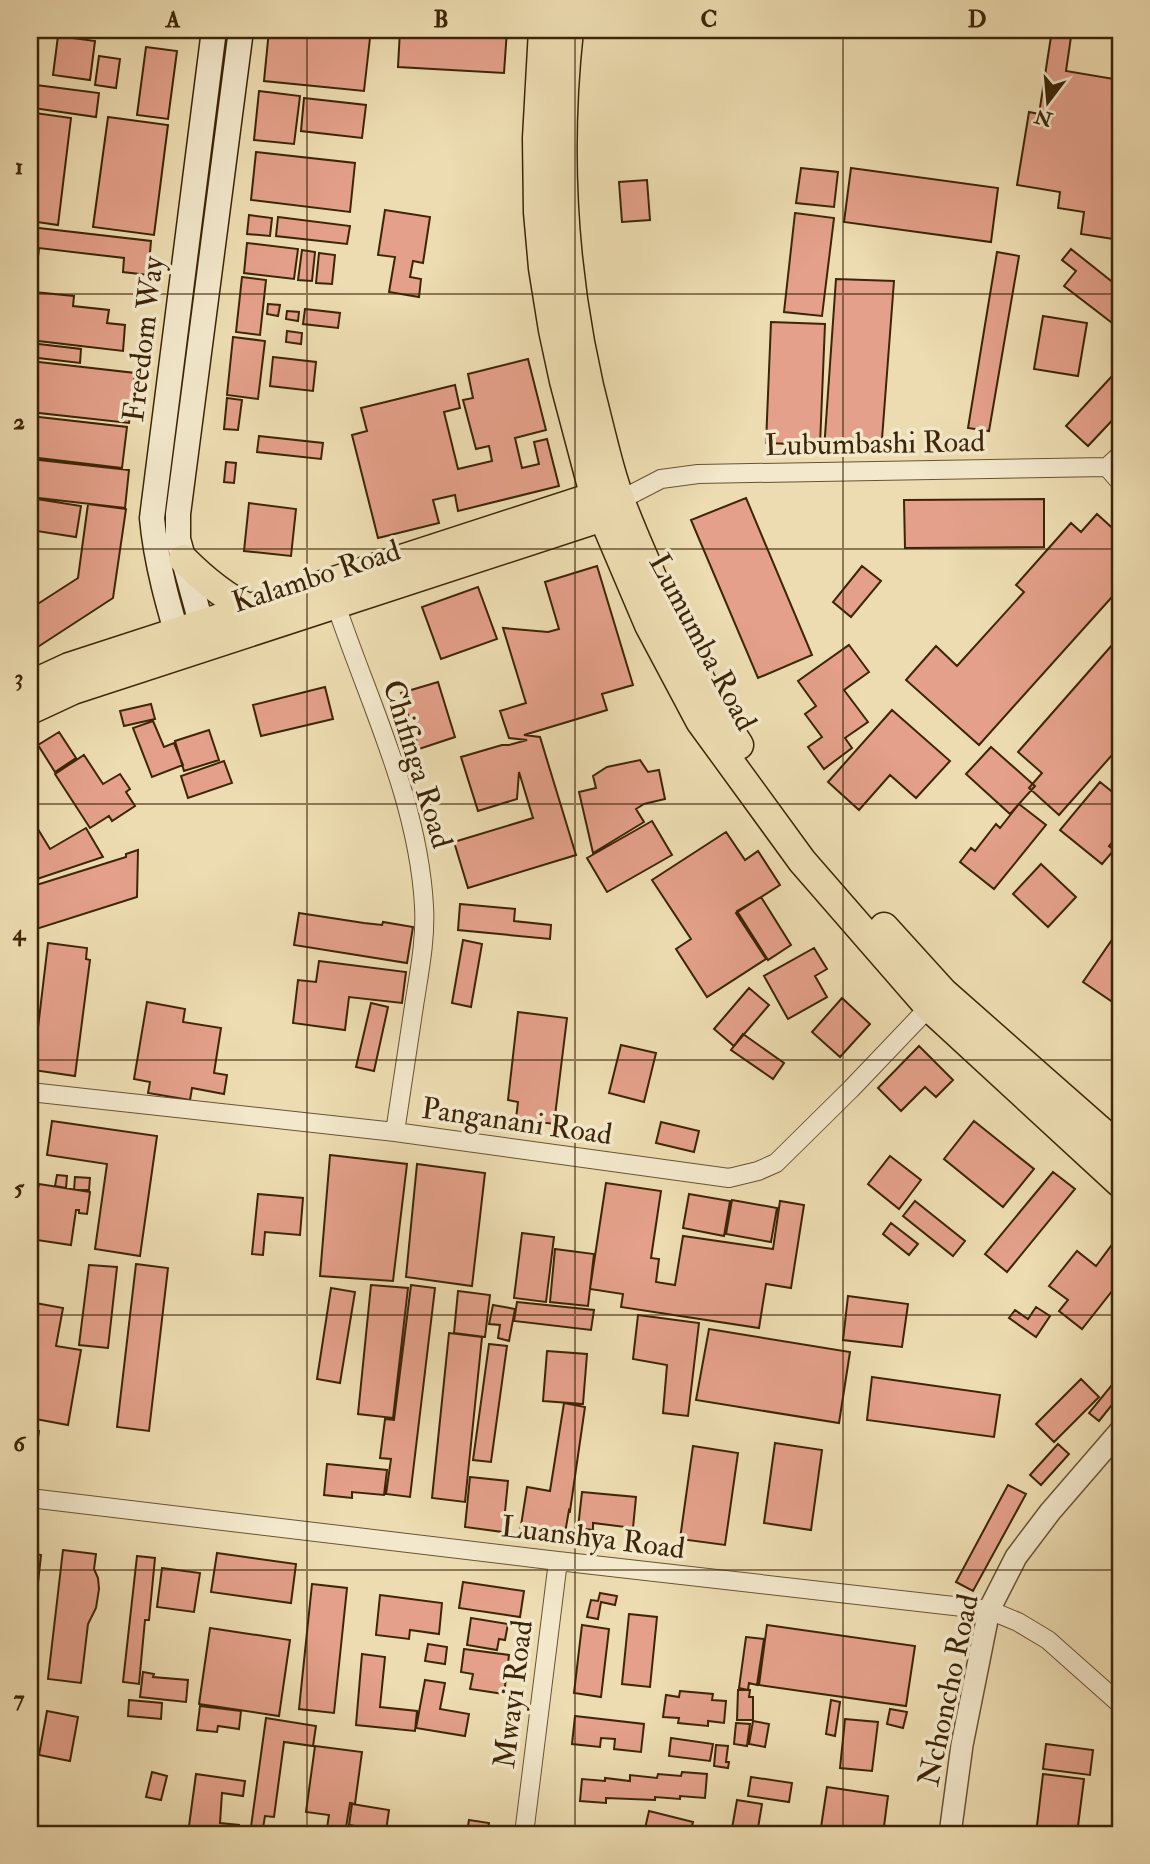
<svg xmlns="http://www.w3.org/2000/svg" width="1150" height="1864" font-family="'IM FELL Double Pica',serif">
<rect width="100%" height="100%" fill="#eddcb1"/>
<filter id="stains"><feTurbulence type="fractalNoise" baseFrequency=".00286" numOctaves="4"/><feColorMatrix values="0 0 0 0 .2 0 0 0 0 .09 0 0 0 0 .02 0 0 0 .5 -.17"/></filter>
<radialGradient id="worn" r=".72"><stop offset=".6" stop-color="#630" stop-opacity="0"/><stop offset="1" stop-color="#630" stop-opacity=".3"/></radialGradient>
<path fill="#e4a08a" stroke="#3d2507" stroke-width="2" d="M269 30H291L370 38 364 91 264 81Z
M400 30H507L504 73 398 67Z
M1052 30H1072L1066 71 1120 80V240L1081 234 1084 212 1058 208 1060 192 1017 185 1029 112 1039 114Z
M58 36 95 41 90 80 53 75Z
M146 47 177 51 168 119 137 115Z
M99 56 120 59 116 88 95 85Z
M36 85 99 93 96 117 33 108Z
M259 91 300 96 294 144 254 140Z
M304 98 366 105 362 138 301 131Z
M35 113 71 118 58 225 30 221V152Z
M108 117 168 125 154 235 93 227Z
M256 152 355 163 350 212 251 200Z
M801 168 838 172 834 207 796 203Z
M851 168 998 188 991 242 844 222Z
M647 180 650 220 622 222 619 182Z
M385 210 430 217 423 263 413 261 410 277 421 279 419 297 389 292 395 257 378 255Z
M795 213 834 218 822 316 784 312Z
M249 215 272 218 270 236 247 234Z
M278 217 350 226 347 244 276 236Z
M30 227 151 241 148 275 123 272 124 258 39 248 34 292 74 296 73 306 109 310 107 323 125 325 123 351 30 340Z
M247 243 298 249 294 279 244 273Z
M1071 249 1120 288V329L1064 286 1076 271 1062 260Z
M302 250 315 252 312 281 298 280Z
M997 252 1019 256 989 431 968 428Z
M319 253 335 255 332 284 316 283Z
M242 277 266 280 260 335 236 332Z
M836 279 894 281 881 452 824 450Z
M268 304 280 305 278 316 267 314Z
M305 309 340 313 338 328 303 324Z
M287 311 299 312 298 321 286 319Z
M1043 316 1087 323 1078 376 1034 369Z
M771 322 825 324 820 445 766 443Z
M287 331 302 333 301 344 286 342Z
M233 337 265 341 258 399 227 395Z
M30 343 81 349 80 363 30 357Z
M273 357 316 362 313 391 270 386Z
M528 359 546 430 515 438 522 468 539 464 534 442 547 439 559 486 458 511 455 495 433 500 439 523 378 538 352 435 367 431 361 408 455 385 460 408 444 412 458 469 492 461 489 446 476 449 463 400 473 398 468 374Z
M30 361 135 373 129 423 30 412Z
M1113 375 1120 382V412L1088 446 1066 426Z
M227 398 242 400 238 430 224 429Z
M30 416 127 427 122 468 30 457Z
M259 436 323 443 321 459 257 452Z
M30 459 129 470 125 508 30 497Z
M226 462 236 463 234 483 224 482Z
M30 498 81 506 76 537 30 530Z
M746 498 812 655 758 678 691 520Z
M1044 499V547L905 548 904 500Z
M249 503 296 509 291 556 244 551Z
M88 504 126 509 113 598 30 652V609L78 578Z
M1097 514 1120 535V588L979 745 906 680 936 646 957 666 1024 592 1016 585 1071 523 1081 532Z
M597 566 633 685 602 694 607 710 524 735 540 737 576 855 468 888 454 842 533 818 519 772 517 799 478 811 461 757 502 745H509L527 740 509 738 500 711 526 703 503 628 548 632 559 629 545 582Z
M862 566 881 581 851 617 833 602Z
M478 587 497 639 441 659 422 607Z
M1120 636V746L1059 815 1029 788 1042 773 1018 752Z
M849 645 869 672 844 690 868 722 845 738 852 748 824 769 808 747 822 737 805 714 816 706 798 681Z
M438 682 455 737 419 749 401 693Z
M325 687 333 719 261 736 253 705Z
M151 704 155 719 124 726 120 711Z
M892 710 950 761 916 798 890 775 859 810 828 782Z
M153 721 164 747 174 743 183 765 152 777 133 728Z
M209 730 219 760 184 771 175 741Z
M59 732 76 758 55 772 38 745Z
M991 747 1035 786 1010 814 966 774Z
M84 755 103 784 120 774 130 789 126 792 135 806 112 821 109 816 90 828 55 774Z
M640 760 648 772 659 770 665 799 644 804 636 809 644 822 593 853 579 792 596 788 593 776 607 767Z
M224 761 232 783 188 798 181 776Z
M1100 782 1120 798V812L1115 818 1120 822V833L1109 846 1114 850 1102 864 1060 830Z
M1019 804 1046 825 994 889 960 862 971 848 975 851 996 824 1000 828Z
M30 816 50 849 86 828 103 857 34 880 30 873Z
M652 821 672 855 607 892 587 858Z
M726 832 745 860 758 851 780 885 736 913 766 959 707 997 676 949 691 939 652 880Z
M138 850 137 897 30 931V887L126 857V854Z
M1041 864 1076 897 1048 927 1013 894Z
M761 897 791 945 768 960 737 911Z
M460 904 515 909 514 921 551 925 550 939 458 930Z
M299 913 364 923 382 925 383 922 413 927 407 963 294 945Z
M1120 928V1007L1083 982Z
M463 940 482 944 471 1007 452 1003Z
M48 943 87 948 86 959 90 960 75 1076 33 1070Z
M814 948 827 969 815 976 827 997 788 1019 764 976Z
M319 961 406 972 402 1003 349 997 345 1030 293 1023 298 980 316 982Z
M749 988 769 1005 734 1046 714 1029Z
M842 998 870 1024 840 1057 812 1032Z
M147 1002 185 1009 183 1022 221 1028 214 1073 227 1075 224 1094 192 1088 190 1100 148 1093 150 1082 134 1079Z
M371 1003 388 1007 374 1071 356 1067Z
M518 1012 567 1018 554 1124 516 1119 518 1102 508 1100Z
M743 1034 784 1063 773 1079 731 1050Z
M621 1045 656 1053 644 1102 609 1093Z
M919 1046 953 1080 936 1097 925 1087 901 1111 878 1088Z
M52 1121 157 1136 140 1256 95 1249 107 1164 47 1155Z
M974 1121 1034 1169 1003 1207 944 1159Z
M661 1122 699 1131 694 1152 656 1143Z
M330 1155 407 1164 393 1281 320 1276Z
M890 1156 921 1180 899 1209 868 1184Z
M417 1164 485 1173 472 1286 406 1277Z
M1053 1172 1075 1189 1007 1272 985 1254Z
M57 1175 67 1176 66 1188 55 1186Z
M75 1177 90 1178 89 1190H74Z
M606 1183 661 1191 651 1258 659 1259 656 1282 675 1285 683 1236 773 1249 780 1201 804 1205 791 1288 766 1284 759 1328 621 1307 623 1294 590 1289Z
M39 1184 90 1192 87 1214 79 1213V1210H76L71 1245 30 1239V1207L34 1208Z
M258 1194 303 1198 300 1235 265 1232 263 1255 252 1254Z
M689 1194 730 1201 724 1236 683 1228Z
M732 1200 777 1208 771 1242 726 1234Z
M915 1201 965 1241 953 1256 903 1216Z
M891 1223 918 1244 909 1255 883 1234Z
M522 1233 554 1237 546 1302 514 1298Z
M1111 1246 1120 1253V1281L1082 1329 1059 1311 1068 1300 1049 1286 1077 1251 1096 1266Z
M555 1249 594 1254 588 1306 550 1302Z
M136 1264 168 1268 149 1431 117 1427Z
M89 1265 117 1267 108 1348 79 1345Z
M371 1285 408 1288 393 1418 358 1414Z
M411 1285 435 1288 410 1497 386 1494 391 1459 380 1458 385 1419 394 1420Z
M331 1288 355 1292 340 1383 317 1379Z
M458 1291 490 1295 485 1337 454 1333Z
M848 1296 908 1304 902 1347 843 1340Z
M30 1302 63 1308 56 1346 81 1350 68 1425 30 1418Z
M517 1302 594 1310 591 1330 514 1321Z
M493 1305 515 1309 509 1341 498 1338 500 1325 489 1324Z
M1036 1307 1050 1316 1036 1337 1009 1318 1015 1310 1028 1319Z
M638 1315 699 1323 688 1416 663 1413 667 1365 633 1359Z
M709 1329 850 1352 839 1423 696 1400Z
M449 1333 482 1337 465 1502 432 1498Z
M489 1344 507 1346 491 1462 473 1460Z
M547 1351 587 1354 583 1404 543 1401Z
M1120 1375V1395L1099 1421 1089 1413Z
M872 1377 1000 1395 994 1437 867 1420Z
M1081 1379 1099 1397 1054 1442 1036 1424Z
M564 1403 585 1407 570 1511 569 1510 564 1539 520 1532 527 1487 550 1491Z
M30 1429 39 1431 35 1457 30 1456Z
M775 1443 822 1450 811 1530 764 1523Z
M1058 1444 1069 1454 1041 1485 1030 1475Z
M693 1446 738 1453 725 1545 680 1539Z
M327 1464 387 1470 384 1495 352 1492V1498L324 1495Z
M470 1477 508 1481 503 1532 465 1527Z
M1008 1485 1026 1494 973 1591 956 1582Z
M582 1492 636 1497 633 1528 593 1523V1530L578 1528Z
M63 1550 96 1554 94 1569 98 1578 99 1589 96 1608 88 1624 81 1683 48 1679Z
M30 1553 41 1555 37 1592 30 1591Z
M217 1553 296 1564 291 1603 211 1592Z
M137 1556 155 1558 149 1620H145L139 1684 123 1682Z
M162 1568 200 1573 194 1612 157 1607Z
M463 1582 524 1591 520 1617 459 1608Z
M312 1584 347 1588 334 1713 299 1709Z
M600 1593 617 1596 615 1605 601 1602 598 1619 587 1617 591 1600 598 1601Z
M380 1595 442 1603 439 1634 410 1630 409 1639 376 1635Z
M629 1614 657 1617 650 1687 622 1684Z
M471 1618 508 1624 505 1640 499 1639 497 1650 467 1645Z
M582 1625 609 1629 601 1697 574 1693Z
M767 1625 915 1646 906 1706 759 1685Z
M210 1628 290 1640 279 1716 199 1704Z
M746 1637 764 1639 757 1685 749 1683 748 1690 739 1688Z
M428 1644 447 1647 445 1664 425 1661Z
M464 1649 509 1655 504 1694 470 1689 473 1674 461 1672Z
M362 1654 385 1657 380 1707 417 1711 415 1731 356 1725Z
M30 1658 35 1659 33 1683H30Z
M143 1672 154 1674 153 1677 188 1680 186 1702 140 1697Z
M425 1680 445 1683 440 1709 469 1714 465 1736 416 1728Z
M738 1690H750L749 1697H753V1720H737Z
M680 1691 713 1694 712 1700 726 1701 724 1723 708 1721V1726L678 1723 679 1718 663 1717 666 1695 679 1697Z
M129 1700 162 1703 161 1719 128 1716Z
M831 1700 840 1702 835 1736 826 1734Z
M200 1706 241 1711 239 1729 218 1726 217 1732 197 1730Z
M890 1709 907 1712 903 1728 887 1724Z
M47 1711 78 1717 70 1761 39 1755Z
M575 1716 644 1724 641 1752 614 1749 615 1739 601 1738 600 1747 572 1744Z
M266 1718 316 1726 313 1746 284 1742 274 1817 265 1816 262 1834H250Z
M845 1719 878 1722 872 1771 840 1768Z
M753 1721 769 1724 765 1747 749 1744Z
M736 1723 750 1724 747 1746 734 1744Z
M671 1738 713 1744 710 1761 669 1756Z
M1046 1744 1093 1750 1090 1775 1043 1769Z
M716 1745 728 1746 726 1762H729L728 1768 714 1766Z
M315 1746 362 1752 355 1804 350 1803 345 1834H326L329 1815 306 1812Z
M152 1772 167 1776 161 1800 146 1797Z
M682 1772 707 1774 705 1798 680 1796V1799L655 1797V1800L606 1798V1803L580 1801 582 1779 605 1781V1778L630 1781V1775L657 1778 658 1774 681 1776Z
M196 1774 245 1781 243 1796 222 1793 220 1823 239 1825 238 1834H202L203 1828 189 1826Z
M1043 1774 1084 1779 1077 1834H1036Z
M751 1777 792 1783 789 1802 748 1796Z
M827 1787 888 1796 883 1834H820Z
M737 1800 762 1804 757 1834H731Z
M352 1804 389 1810 386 1831 349 1825Z
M649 1811 693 1822 690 1834 644 1833Z
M469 1820 489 1823 488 1829 506 1831 505 1834H475L467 1832Z
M402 1828 447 1831V1834H402Z"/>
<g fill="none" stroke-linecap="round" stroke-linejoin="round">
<g stroke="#695332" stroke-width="20">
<path id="minor" d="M1107 467 1120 482
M630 495 661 479 698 474 1107 467 1120 455
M333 596C366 697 418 797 424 906 426 940 419 973 414 1006 408 1048 401 1090 395 1132
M30 1092 395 1132 729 1178 758 1171 776 1163 851 1089 934 1002
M30 1498 558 1561 989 1610 1018 1622 1048 1640 1120 1704
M524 1834 558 1561"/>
</g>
<g stroke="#695332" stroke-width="24">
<path id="tertiary" d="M950 1834 962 1745 989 1610 1016 1557 1050 1512 1120 1431"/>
</g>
<g stroke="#3d2507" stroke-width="27">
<path id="secondary" d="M206 641 178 539V514L241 30
M182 651C169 608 156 563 152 518L214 30"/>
</g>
<g stroke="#3d2507" stroke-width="31">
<path id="primary" d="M543 30 537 138 538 212 543 268 553 330 564 381 595 498 649 625 700 721 802 861 929 1007 1120 1183
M569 30C554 166 564 297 600 430 605 450 610 471 617 491 626 518 638 544 649 570 674 631 703 690 739 745
M183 559C203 579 224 597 250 609
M30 685 69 667 611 491
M30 710 73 690 621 511
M884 927 943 992 1120 1148"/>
</g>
<use href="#minor" stroke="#f3e8cc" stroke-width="18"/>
<use href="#tertiary" stroke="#f3e8cc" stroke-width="21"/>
<use href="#secondary" stroke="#f3e8cc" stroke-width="24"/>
<use href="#primary" stroke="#eddcb1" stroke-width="28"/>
</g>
<path fill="none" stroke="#3d2507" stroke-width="2" stroke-opacity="0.55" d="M307 30V1834M575 30V1834M843 30V1834M30 294H1120M30 549H1120M30 804H1120M30 1060H1120M30 1315H1120M30 1570H1120"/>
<g text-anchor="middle" stroke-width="7" stroke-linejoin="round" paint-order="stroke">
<g font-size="30" fill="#3d2507" stroke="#f3e8cc">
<text transform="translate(143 339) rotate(-83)" y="10">Freedom Way</text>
<text transform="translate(875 443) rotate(-1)" y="10">Lubumbashi Road</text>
<text transform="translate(316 576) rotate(-18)" y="10">Kalambo Road</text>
<text transform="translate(703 642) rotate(62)" y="10">Lumumba Road</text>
<text transform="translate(418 764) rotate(73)" y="10">Chifinga Road</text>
<text transform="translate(517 1121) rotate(8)" y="10">Panganani Road</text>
<text transform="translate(593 1537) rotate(7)" y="10">Luanshya Road</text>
<text transform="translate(948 1690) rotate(-78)" y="10">Nchoncho Road</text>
<text transform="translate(513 1694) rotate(-83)" y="10">Mwayi Road</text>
</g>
</g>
<rect width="1150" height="1864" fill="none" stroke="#eddcb1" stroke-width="77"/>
<g transform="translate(1048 102) rotate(196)" stroke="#f3e8cc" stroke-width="5" paint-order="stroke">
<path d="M0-5L12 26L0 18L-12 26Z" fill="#3d2507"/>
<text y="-10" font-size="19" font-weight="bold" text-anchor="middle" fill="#3d2507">N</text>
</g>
<rect x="38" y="38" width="1074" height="1788" fill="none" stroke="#3d2507" stroke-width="2.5"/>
<g font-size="23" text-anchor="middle" font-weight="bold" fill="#3d2507">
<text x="173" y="27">A</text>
<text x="441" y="27">B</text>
<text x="709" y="27">C</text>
<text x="977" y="27">D</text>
<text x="19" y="174">1</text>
<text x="19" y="429">2</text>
<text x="19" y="685">3</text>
<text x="19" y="940">4</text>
<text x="19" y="1195">5</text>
<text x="19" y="1451">6</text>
<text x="19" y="1706">7</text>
</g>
<rect width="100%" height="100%" filter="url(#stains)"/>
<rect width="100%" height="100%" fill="url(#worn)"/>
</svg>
